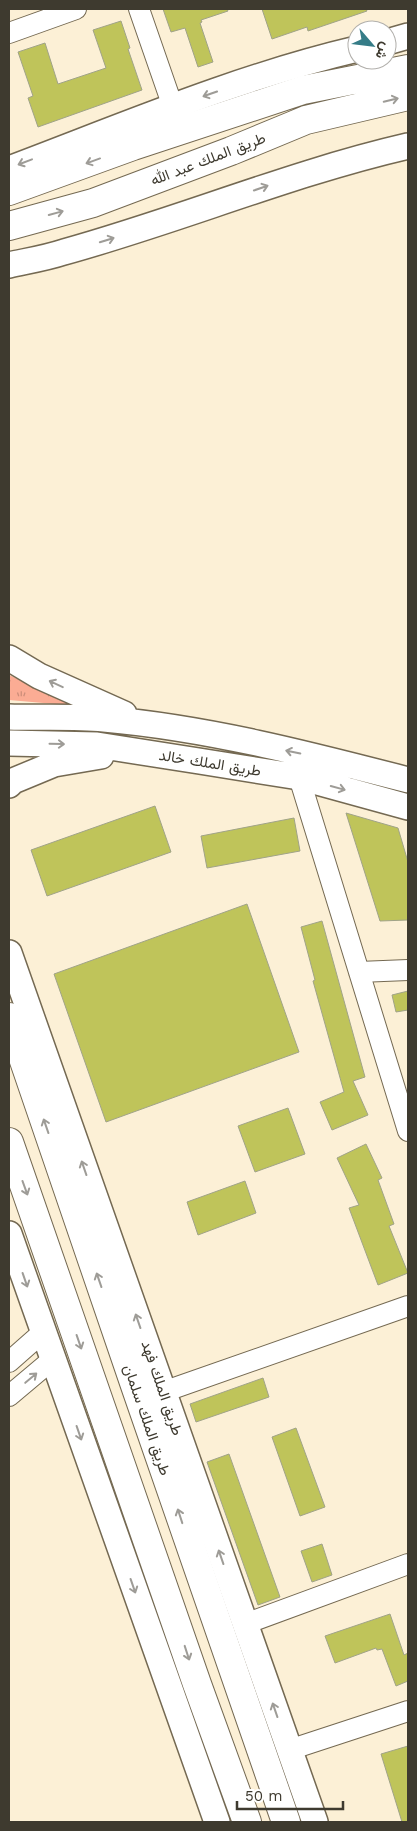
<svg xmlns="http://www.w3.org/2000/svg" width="417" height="1831" font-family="'Work Sans',Vazirmatn,sans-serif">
<defs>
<pattern id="grass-tufts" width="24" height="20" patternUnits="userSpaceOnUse" patternTransform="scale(1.25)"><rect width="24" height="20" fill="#fbac94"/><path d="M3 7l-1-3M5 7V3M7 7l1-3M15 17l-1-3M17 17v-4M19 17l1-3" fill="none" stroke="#cd8d79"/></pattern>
</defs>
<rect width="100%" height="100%" fill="#fcf0d6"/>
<path fill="url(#grass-tufts)" d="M9 675 78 706 9 700Z"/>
<path fill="#bfc45a" stroke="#a0a388" d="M163 9H227L228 11 201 20 202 22 200 23 213 62 198 67 185 28 171 32Z
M262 9H366L367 11 308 31 307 27 272 39Z
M121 21 130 48 128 49 142 90 38 127 28 98 33 96 18 52 45 43 58 84 106 68 93 30Z
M155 806 171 852 47 896 31 850Z
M346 813 398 828 408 862V920L380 921Z
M294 818 300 851 207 868 201 836Z
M247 904 299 1052 106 1122 54 974Z
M322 921 365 1077 353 1081 368 1115 332 1130 320 1102 344 1092 313 981 315 980 301 927Z
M408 991V1010L396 1012 392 995Z
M288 1108 305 1154 255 1172 238 1126Z
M366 1144 382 1178 378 1180 394 1224 389 1226 408 1273 378 1285 349 1208 359 1205 337 1158Z
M245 1181 256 1213 198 1235 187 1202Z
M263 1378 269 1397 196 1422 190 1404Z
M296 1428 325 1507 300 1516 272 1437Z
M229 1454 280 1597 258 1605 207 1462Z
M322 1544 332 1575 312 1582 301 1551Z
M390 1614 404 1655 408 1653V1681L396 1686 382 1649 377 1650 376 1648 335 1663 325 1636Z
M408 1746V1822H402L381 1754Z"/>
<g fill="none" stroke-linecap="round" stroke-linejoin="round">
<g stroke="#746952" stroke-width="22">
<path id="minor" d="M139 9 173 107
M9 33 76 9
M299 777 408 1131
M359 972 408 970
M9 1362 43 1332
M163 1392 408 1306
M9 1396 53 1359
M245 1624 408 1564
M289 1750 408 1711"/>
</g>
<g stroke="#746952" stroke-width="28">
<path id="major" d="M387 42 408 36
M9 169C123 126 238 77 357 49
M9 265C27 261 46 258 64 252 180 220 291 173 408 146
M9 658 39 676 124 714
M9 717C40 718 72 716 104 719 207 728 308 754 408 780
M9 743 97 745 199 761 299 777 408 807
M9 785 13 781 54 764 101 756
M9 953 315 1822
M9 1234 217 1822"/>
</g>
<g stroke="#746952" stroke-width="30">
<path id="highway" d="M9 191 133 146 303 90 408 69
M9 226 93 203 231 151 306 120 408 96
M9 1017C101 1285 192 1555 286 1822
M9 1142 197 1684 247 1822"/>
</g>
<use href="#minor" stroke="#fff" stroke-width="20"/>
<use href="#major" stroke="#fff" stroke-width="25"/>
<use href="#highway" stroke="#fff" stroke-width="28"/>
</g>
<defs><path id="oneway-shaft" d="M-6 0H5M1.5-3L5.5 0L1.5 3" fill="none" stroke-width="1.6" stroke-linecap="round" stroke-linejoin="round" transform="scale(1.25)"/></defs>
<g stroke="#9e9c97">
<use href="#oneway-shaft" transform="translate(210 94) rotate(161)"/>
<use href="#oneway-shaft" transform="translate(391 100) rotate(-14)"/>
<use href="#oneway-shaft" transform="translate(93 161) rotate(160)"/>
<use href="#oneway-shaft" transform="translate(25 162) rotate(159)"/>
<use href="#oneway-shaft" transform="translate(261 188) rotate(-19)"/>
<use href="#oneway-shaft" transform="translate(56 213) rotate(-15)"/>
<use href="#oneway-shaft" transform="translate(107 240) rotate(-17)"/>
<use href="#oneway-shaft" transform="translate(56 684) rotate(-155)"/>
<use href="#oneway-shaft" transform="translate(57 744) rotate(1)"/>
<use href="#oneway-shaft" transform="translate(293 752) rotate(-168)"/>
<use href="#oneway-shaft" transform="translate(338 788) rotate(15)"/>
<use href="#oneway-shaft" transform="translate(46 1126) rotate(-109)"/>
<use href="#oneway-shaft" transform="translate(84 1168) rotate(-109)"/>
<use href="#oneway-shaft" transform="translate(25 1188) rotate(70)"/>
<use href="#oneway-shaft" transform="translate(25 1280) rotate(71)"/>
<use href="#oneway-shaft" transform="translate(99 1280) rotate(-109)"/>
<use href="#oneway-shaft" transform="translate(138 1321) rotate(-109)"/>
<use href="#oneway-shaft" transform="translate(79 1342) rotate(71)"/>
<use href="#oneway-shaft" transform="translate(31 1378) rotate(-40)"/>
<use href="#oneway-shaft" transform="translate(79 1433) rotate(71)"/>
<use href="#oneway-shaft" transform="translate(180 1516) rotate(-108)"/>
<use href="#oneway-shaft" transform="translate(221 1557) rotate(-109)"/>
<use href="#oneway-shaft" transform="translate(133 1586) rotate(71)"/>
<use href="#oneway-shaft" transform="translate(187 1653) rotate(72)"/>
<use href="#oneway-shaft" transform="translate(275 1710) rotate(-109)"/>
</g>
<g text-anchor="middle" stroke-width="4" stroke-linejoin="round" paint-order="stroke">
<g font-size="15" fill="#3e3a2f" stroke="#fff">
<text transform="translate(208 159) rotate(-21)" y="5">طريق الملك عبد الله</text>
<text transform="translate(210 763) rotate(9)" y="5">طريق الملك خالد</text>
<text transform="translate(162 1388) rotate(71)" y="5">طريق الملك فهد</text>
<text transform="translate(147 1420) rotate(71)" y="5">طريق الملك سلمان</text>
</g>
</g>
<rect width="417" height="1831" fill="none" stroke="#3e3a2f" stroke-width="20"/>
<g transform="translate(372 45) rotate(118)"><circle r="24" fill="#ffffff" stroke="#b2b0ac"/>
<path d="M0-4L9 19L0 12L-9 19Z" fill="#357c87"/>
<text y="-8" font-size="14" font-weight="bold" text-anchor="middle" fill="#3e3a2f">ش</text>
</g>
<path d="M237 1801v8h106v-8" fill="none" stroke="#3e3a2f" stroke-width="2.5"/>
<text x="245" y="1801" font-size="15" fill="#3e3a2f" stroke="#ffffff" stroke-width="4" paint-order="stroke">50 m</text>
</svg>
